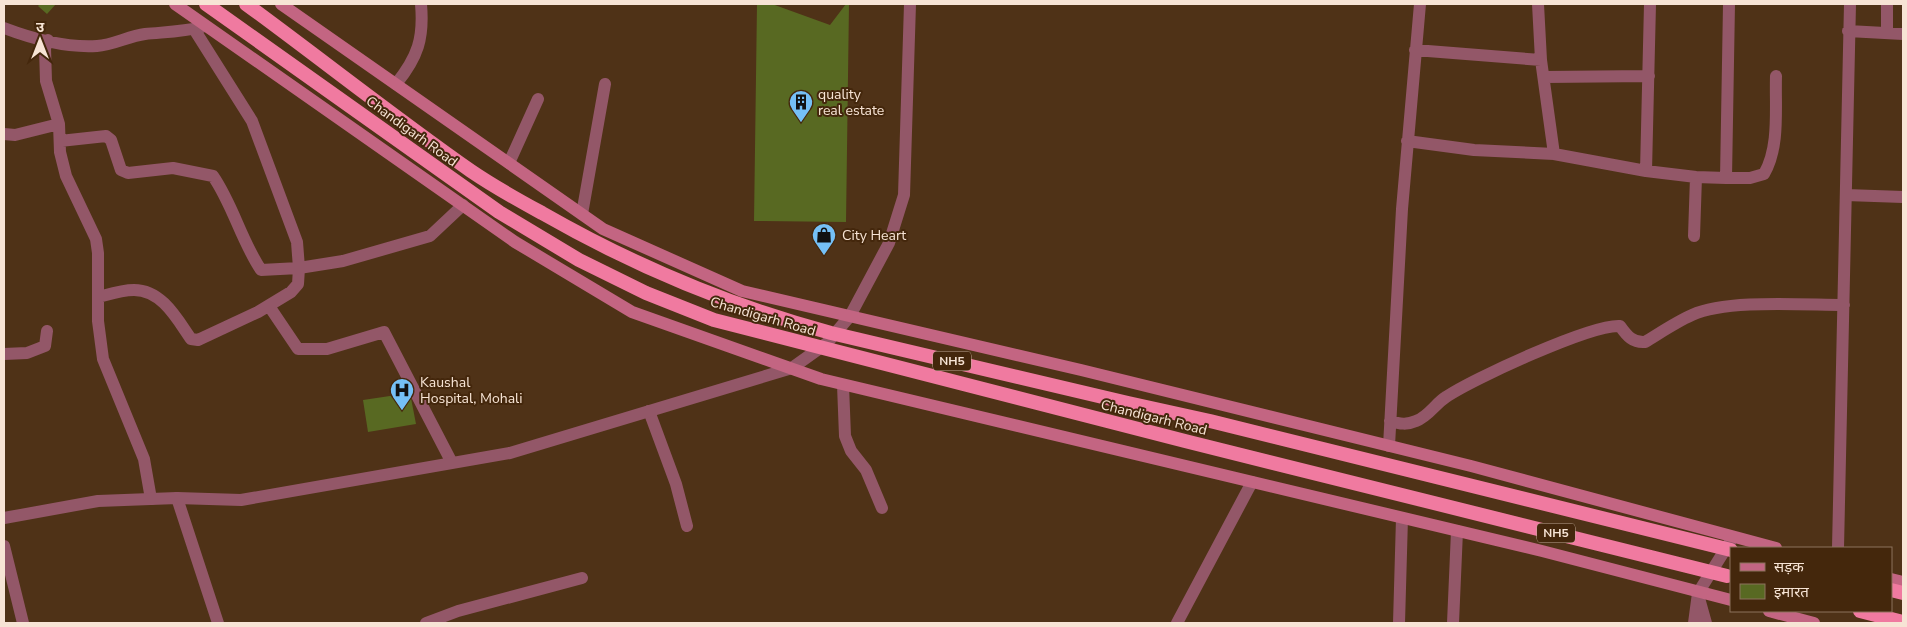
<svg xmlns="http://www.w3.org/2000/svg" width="1907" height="627" font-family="'Nunito Sans','Noto Sans Devanagari',sans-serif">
<rect width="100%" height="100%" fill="#4f3217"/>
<path fill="#586922" d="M40 4H56L47 14 38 6Z
M757 4H772L830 25 846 4H849L846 222 754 221Z
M410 393 416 424 368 432 363 400Z"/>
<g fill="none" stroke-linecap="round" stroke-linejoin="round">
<path stroke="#935768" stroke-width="12" d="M1538 4 1541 60 1554 154
M1887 4V33
M4 28C33 39 66 48 97 46 113 45 129 36 145 34 164 32 182 32 202 27
M1848 31 1903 34
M48 40 45 48 46 81 59 124 60 152 66 176 96 239 98 253V321L103 359 144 459 151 499
M1415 50 1541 60
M1545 77 1649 76
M396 84C418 57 424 38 421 4
M4 134 15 135 59 124
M60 141 106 136 111 140 121 170 128 173 173 168 213 176C233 205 241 240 261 270L299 268 343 261 430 236 463 205
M1407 141 1474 150 1554 154 1646 171 1650 4
M509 163 538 99
M1646 171 1696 177 1726 178 1729 4
M1726 178H1750L1764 174C1780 147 1775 108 1776 76
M1846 195 1903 197
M582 214 605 84
M1694 236 1696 177
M99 297C110 294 122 290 134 290 162 290 177 319 191 339L198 340 258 312 291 292 298 284 299 268 297 242 252 121 194 29
M269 306 298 349H327L384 332 451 461
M850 316 889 243 904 195 910 4
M4 354 27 353 45 346 47 331
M843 385 845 436 851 451 866 470 882 508
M649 411 676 484 687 526
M1390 421C1400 424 1407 425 1416 421 1428 417 1436 403 1446 397 1472 379 1592 324 1620 326 1627 336 1633 343 1645 342 1660 333 1676 322 1692 315 1727 299 1804 305 1844 305
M1389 446 1402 209 1420 4
M177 498 218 623
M4 546 23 623
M1838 548 1850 4
M426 623 458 611 582 578
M1177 623 1252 482
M1399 623 1402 518
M1453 623 1457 531"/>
<path stroke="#935768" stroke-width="12" d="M4 518 98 501 177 498 241 500 510 453 792 368 827 343 850 316
M1699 598 1706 623
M1694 623 1698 593 1733 537"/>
<path stroke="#c36582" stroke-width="12" d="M175 4 515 242 632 312 821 379 1542 551 1731 600
M281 4 603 229 742 291 1081 370 1471 466 1776 548
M1891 579 1903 582
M1769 611 1814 623"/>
<path stroke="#f07aa0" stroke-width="14" d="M1891 590 1903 593
M1860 611 1903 622"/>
<path stroke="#f07aa0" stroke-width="14" d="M206 4 499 212 579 260 646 293 714 320 1185 441 1727 576
M246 4C321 59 394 117 471 171 493 186 518 200 542 213 633 265 730 306 831 333L1128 403 1210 421 1731 550"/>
</g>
<defs>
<g id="building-pin" transform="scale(1.25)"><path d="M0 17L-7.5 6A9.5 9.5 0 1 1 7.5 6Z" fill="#75c0f6" stroke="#44270c"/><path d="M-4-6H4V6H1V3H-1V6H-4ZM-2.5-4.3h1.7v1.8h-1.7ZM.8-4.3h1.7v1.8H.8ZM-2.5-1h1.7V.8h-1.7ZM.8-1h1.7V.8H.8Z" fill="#111"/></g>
<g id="shop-pin" transform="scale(1.25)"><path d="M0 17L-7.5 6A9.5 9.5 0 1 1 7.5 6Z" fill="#75c0f6" stroke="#44270c"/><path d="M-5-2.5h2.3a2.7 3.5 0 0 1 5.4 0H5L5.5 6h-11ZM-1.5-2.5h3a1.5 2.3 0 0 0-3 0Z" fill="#111"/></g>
<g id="hospital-pin" transform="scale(1.25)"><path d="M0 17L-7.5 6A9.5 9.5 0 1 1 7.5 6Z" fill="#75c0f6" stroke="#44270c"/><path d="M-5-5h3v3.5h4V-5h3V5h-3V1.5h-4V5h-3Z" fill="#111"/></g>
</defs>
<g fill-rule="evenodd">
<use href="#building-pin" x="801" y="102"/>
<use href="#shop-pin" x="824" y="235"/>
<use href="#hospital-pin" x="402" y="390"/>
</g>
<g text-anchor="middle" stroke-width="4" stroke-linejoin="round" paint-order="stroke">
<g fill="#44270c" stroke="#c1ab99" stroke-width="1">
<rect x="933" y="351.5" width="38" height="19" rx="4"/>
<rect x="1537" y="523.5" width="38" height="19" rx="4"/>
</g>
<g font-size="12" font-weight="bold" fill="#f7e4d5">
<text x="952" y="365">NH5</text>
<text x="1556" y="537">NH5</text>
</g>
<g font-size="14" fill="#f7e4d5" stroke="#44270c" text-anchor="start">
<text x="818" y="99">quality<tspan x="818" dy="16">real estate</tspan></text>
<text x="842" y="240">City Heart</text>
<text x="420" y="387">Kaushal<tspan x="420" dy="16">Hospital, Mohali</tspan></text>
</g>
<g font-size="14" fill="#f7e4d5" stroke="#44270c">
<text transform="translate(412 131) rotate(36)" y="5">Chandigarh Road</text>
<text transform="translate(763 316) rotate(16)" y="5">Chandigarh Road</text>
<text transform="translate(1154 417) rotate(14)" y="5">Chandigarh Road</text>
</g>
</g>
<rect width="1907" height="627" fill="none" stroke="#f7e4d5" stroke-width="10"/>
<rect x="1730" y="547" width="162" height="65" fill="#44270c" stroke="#8c735c"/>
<rect x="1740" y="563" width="25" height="8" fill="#c36582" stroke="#8c735c"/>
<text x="1774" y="572" font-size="15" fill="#f7e4d5">सड़क</text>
<rect x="1740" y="584" width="25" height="15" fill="#586922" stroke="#8c735c"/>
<text x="1774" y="597" font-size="15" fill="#f7e4d5">इमारत</text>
<g transform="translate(40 40)" stroke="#44270c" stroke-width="4" paint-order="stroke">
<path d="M0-4L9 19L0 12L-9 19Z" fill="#f7e4d5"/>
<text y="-8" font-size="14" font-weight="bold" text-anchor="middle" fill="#f7e4d5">उ</text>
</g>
</svg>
